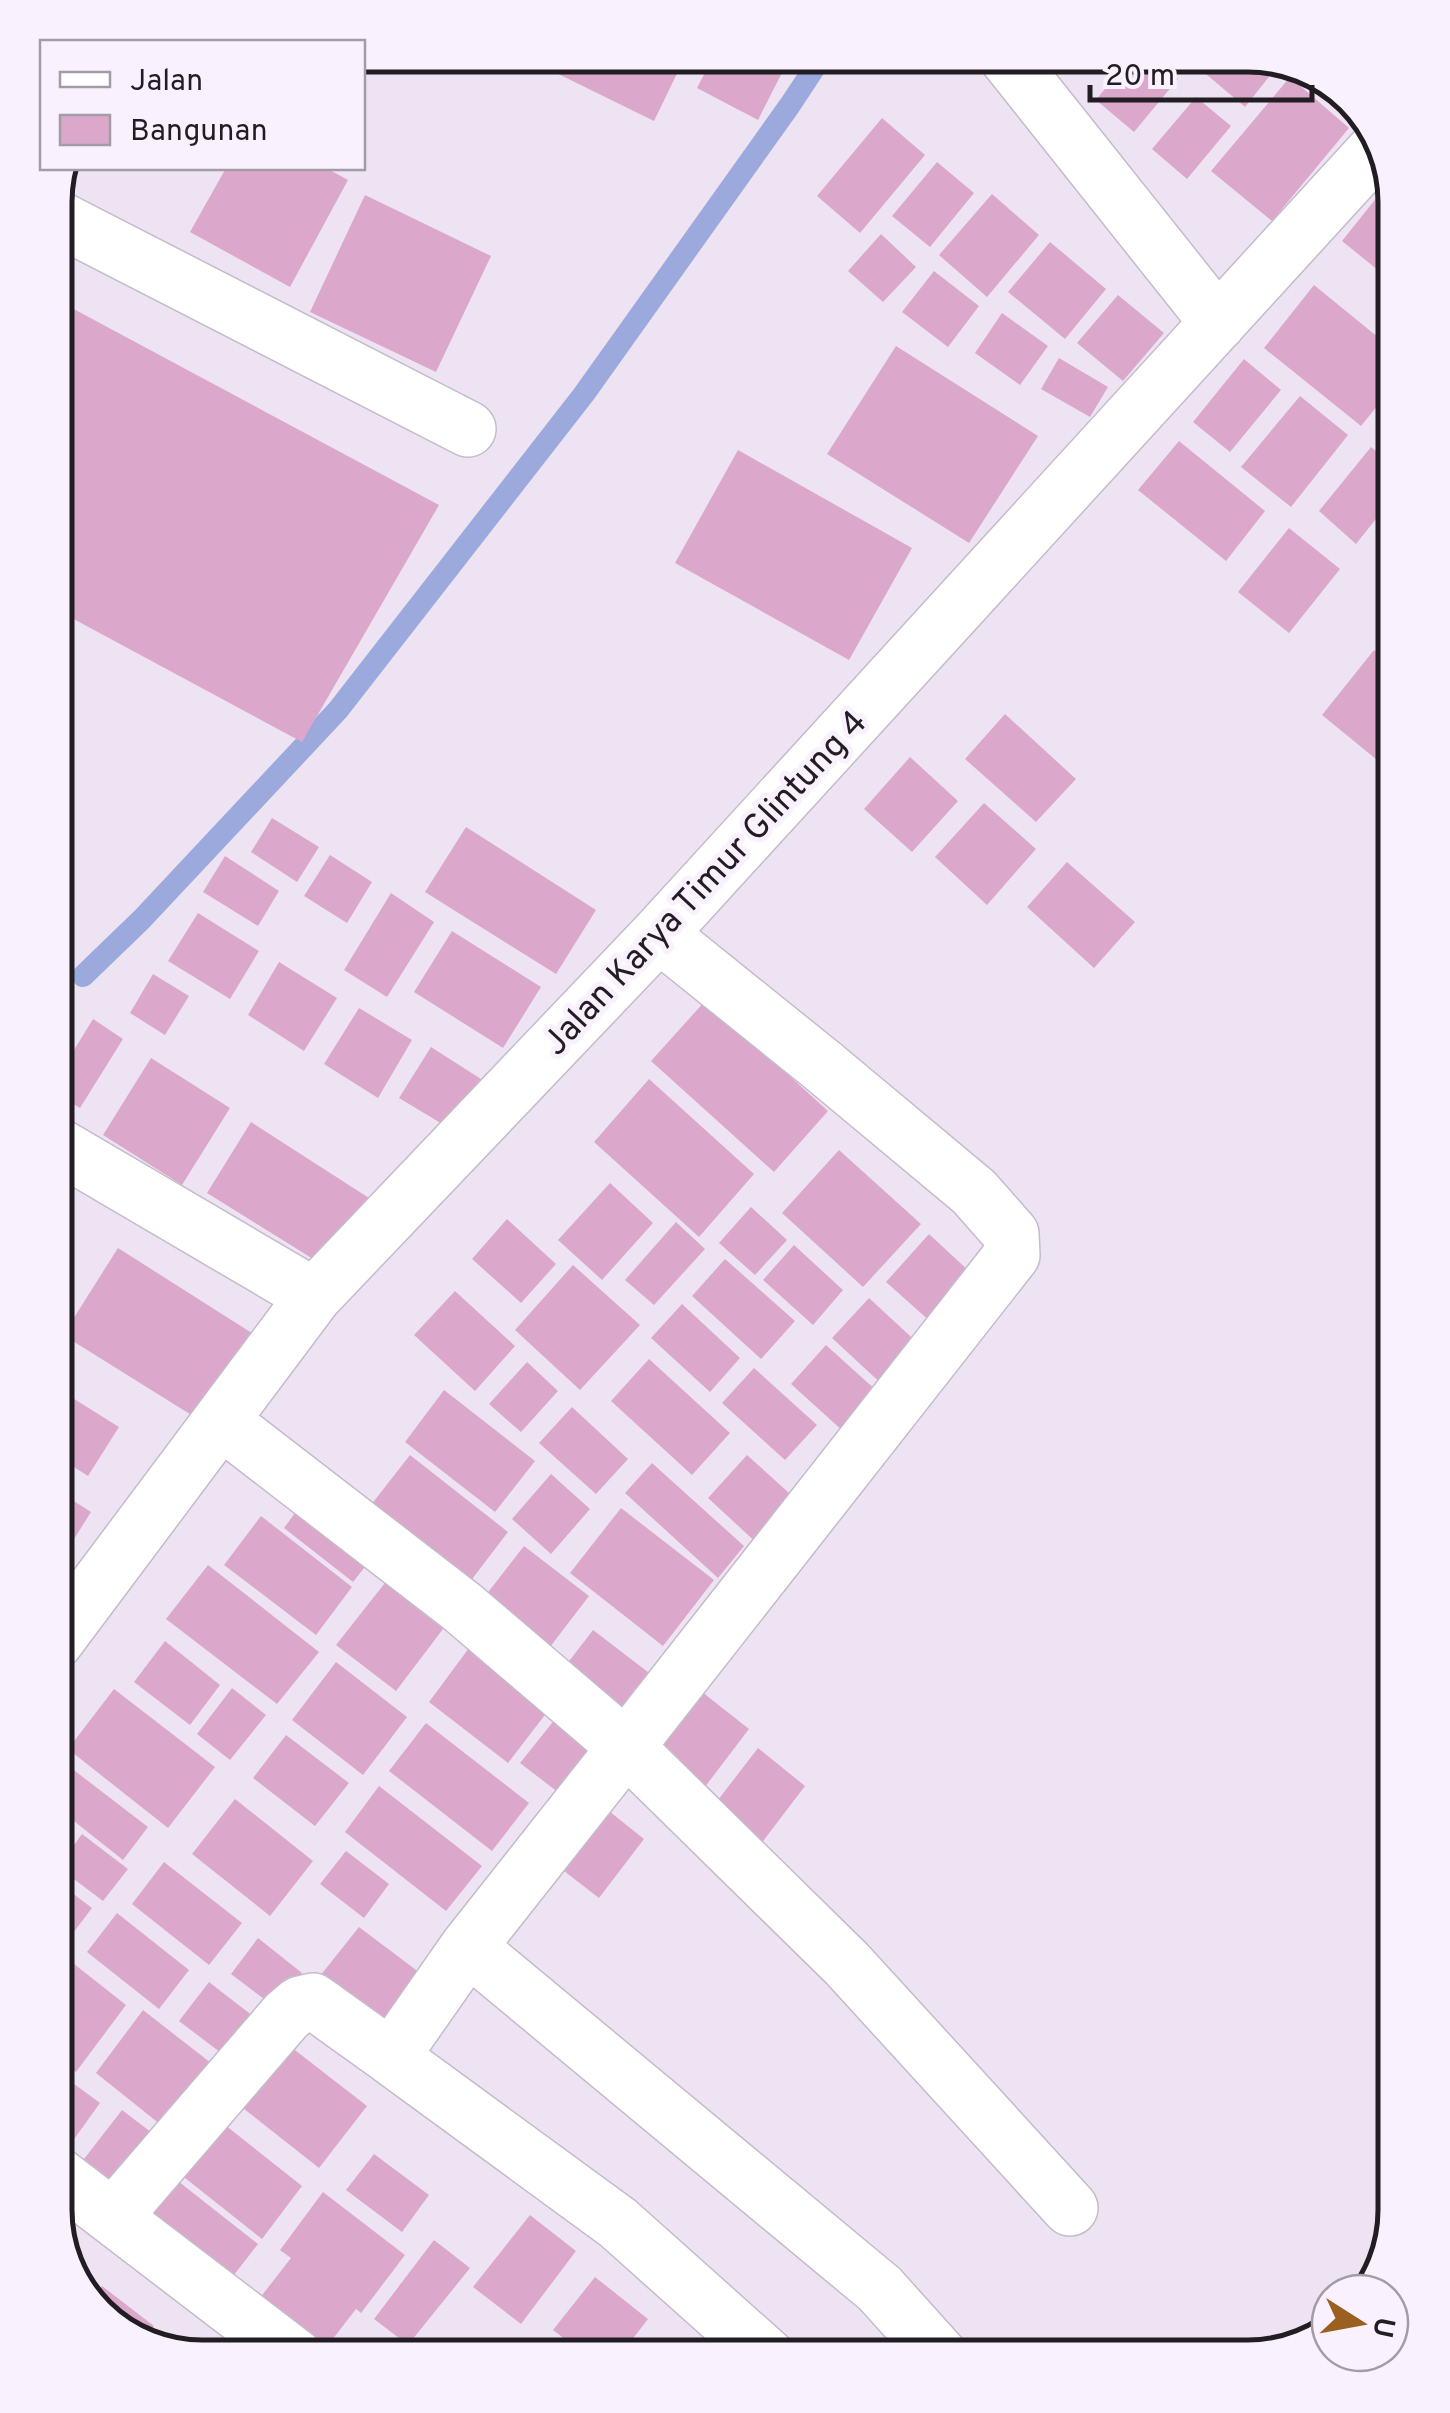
<svg xmlns="http://www.w3.org/2000/svg" width="1450" height="2413" font-family="Overpass,sans-serif">
<rect width="100%" height="100%" fill="#eee3f3"/>
<g fill="none" stroke-linecap="round" stroke-linejoin="round">
<path stroke="#9ba9dc" stroke-width="22" d="M83 976 142 919 338 710 584 394 790 105 823 55"/>
</g>
<path fill="#dba8cc" d="M550 55H686L654 121 544 67Z
M714 55H791L758 120 697 88Z
M1132 55H1150L1178 79 1134 132 1096 100Z
M1190 55H1257L1265 58 1276 68 1245 107 1187 58Z
M1290 77 1349 128 1272 221 1211 171Z
M1196 97 1231 126 1187 179 1152 149Z
M882 118 925 155 860 233 817 196Z
M937 162 974 193 930 247 892 216Z
M226 168H326L348 180 290 287 190 232Z
M1390 181 1395 203V284L1342 241Z
M992 194 1039 235 987 297 939 255Z
M365 195 491 256 436 372 310 312Z
M881 234 916 267 883 302 848 271Z
M1050 242 1106 289 1065 339 1008 292Z
M934 271 979 306 948 347 902 312Z
M1314 285 1395 351V384L1361 426 1264 348Z
M1118 295 1164 333 1123 381 1077 343Z
M55 299 439 505 302 742 55 609Z
M1002 313 1048 346 1020 385 975 353Z
M896 346 1038 436 969 543 827 454Z
M1059 358 1108 387 1090 417 1041 389Z
M1244 359 1281 390 1230 452 1193 422Z
M1300 396 1348 435 1291 507 1241 467Z
M1395 409V436L1382 425Z
M1179 441 1265 511 1226 561 1138 490Z
M1371 447 1395 467V495L1356 544 1319 511Z
M738 450 912 548 849 660 675 563Z
M1289 528 1340 569 1289 633 1238 592Z
M1374 650 1395 667V770L1393 773 1322 715Z
M1005 714 1076 779 1036 822 965 759Z
M910 757 958 801 912 852 864 809Z
M984 803 1036 849 987 905 935 857Z
M272 818 319 847 297 882 251 852Z
M466 827 596 910 556 974 425 892Z
M330 855 372 882 347 923 304 896Z
M225 856 279 891 258 926 203 892Z
M1067 862 1135 922 1094 968 1027 907Z
M391 893 434 922 387 997 344 970Z
M198 913 259 951 230 999 168 961Z
M452 931 541 987 503 1048 414 992Z
M279 962 337 998 304 1051 248 1015Z
M153 974 189 996 165 1035 130 1013Z
M706 1000 828 1111 774 1172 651 1061Z
M359 1008 412 1040 378 1098 324 1064Z
M93 1019 123 1039 80 1108 55 1093V1081Z
M431 1047 481 1079 449 1128 399 1098Z
M151 1058 230 1108 182 1185 103 1135Z
M649 1079 754 1174 699 1237 594 1142Z
M251 1122 369 1198 326 1267 207 1193Z
M839 1150 921 1224 863 1287 782 1213Z
M610 1183 653 1223 602 1280 558 1240Z
M751 1207 787 1240 755 1275 719 1243Z
M507 1219 556 1264 521 1303 472 1259Z
M676 1222 705 1249 654 1305 625 1280Z
M929 1234 984 1285 941 1331 886 1282Z
M794 1245 843 1290 813 1325 763 1280Z
M118 1248 255 1335 201 1421 63 1335Z
M725 1259 795 1321 761 1359 692 1296Z
M55 1261 71 1271 55 1297Z
M573 1265 640 1325 580 1390 515 1330Z
M455 1291 515 1346 475 1391 414 1335Z
M869 1298 922 1347 886 1388 832 1338Z
M682 1304 740 1358 710 1392 651 1338Z
M826 1345 889 1402 854 1441 791 1384Z
M649 1359 730 1433 692 1475 611 1401Z
M527 1362 558 1391 521 1432 489 1404Z
M754 1368 817 1425 785 1460 722 1403Z
M55 1387 119 1427 88 1476 55 1455Z
M444 1390 535 1461 495 1512 405 1442Z
M572 1407 628 1459 596 1494 539 1443Z
M410 1455 508 1532 466 1587 367 1510Z
M747 1455 799 1502 760 1546 708 1498Z
M652 1463 744 1546 718 1578 625 1493Z
M551 1474 590 1509 551 1554 512 1519Z
M55 1489 91 1512 64 1555 55 1549Z
M309 1494 379 1549 353 1582 284 1528Z
M621 1508 714 1580 663 1646 570 1573Z
M261 1516 352 1587 316 1635 224 1565Z
M524 1546 589 1596 540 1660 475 1609Z
M208 1565 319 1652 277 1704 166 1619Z
M388 1579 446 1625 396 1691 336 1645Z
M593 1630 661 1682 621 1734 553 1682Z
M165 1641 220 1685 190 1725 134 1682Z
M472 1644 551 1707 508 1763 429 1702Z
M336 1662 407 1717 363 1775 292 1720Z
M232 1688 266 1715 230 1760 197 1734Z
M697 1688 749 1729 698 1796 645 1755Z
M114 1689 215 1767 168 1828 68 1749Z
M560 1713 601 1745 563 1796 520 1763Z
M426 1723 529 1803 492 1851 389 1771Z
M286 1735 349 1783 315 1826 253 1778Z
M758 1748 805 1786 760 1845 711 1809Z
M62 1761 148 1827 123 1860 55 1806V1769Z
M379 1786 482 1866 446 1911 345 1832Z
M589 1795 644 1839 599 1898 542 1854Z
M235 1799 313 1861 270 1916 192 1854Z
M82 1834 128 1869 103 1901 58 1867Z
M346 1851 389 1884 364 1918 320 1884Z
M164 1862 242 1923 209 1965 132 1904Z
M55 1880 92 1908 67 1941 55 1932Z
M117 1913 189 1970 159 2009 87 1952Z
M359 1927 432 1982 393 2032 320 1976Z
M258 1938 302 1973 276 2008 231 1974Z
M64 1956 126 2005 76 2072 55 2055V1968Z
M209 1982 258 2020 229 2059 179 2021Z
M143 2010 220 2070 171 2133 96 2073Z
M282 2040 367 2106 319 2168 234 2101Z
M55 2070 100 2103 72 2142 55 2130Z
M122 2110 160 2139 121 2189 84 2159Z
M220 2121 302 2186 262 2239 180 2174Z
M374 2154 429 2195 402 2232 346 2190Z
M164 2170 258 2244 230 2280 136 2207Z
M323 2192 405 2255 361 2313 356 2309 318 2358 249 2312 291 2258 280 2250Z
M530 2215 576 2251 521 2324 473 2287Z
M434 2240 470 2268 408 2345 374 2319Z
M595 2277 648 2319 618 2358H589L553 2330Z
M102 2286 154 2326 143 2340 120 2333 92 2300Z
M382 2338 408 2358H367Z"/>
<g fill="none" stroke-linecap="round" stroke-linejoin="round">
<g stroke="#c5bbca" stroke-width="58">
<path id="minor" d="M1005 55 1218 323
M55 217 468 429
M659 934 823 1066 974 1192 1011 1234 1012 1255 626 1747 847 1964 1070 2208
M55 1144 314 1296
M221 1421 462 1607 626 1747 468 1947 391 2057 618 2223 769 2358
M55 1642 314 1296 659 934 1381 144
M468 1947 880 2289 942 2358
M55 2173 297 2358
M113 2217 286 2016 300 2004 313 2001 391 2057"/>
</g>
<use href="#minor" stroke="#fff" stroke-width="55"/>
</g>
<g text-anchor="middle" stroke-width="10" stroke-linejoin="round" paint-order="stroke">
<g font-size="35" fill="#211d22" stroke="#faf1fe">
<text transform="translate(704 882) rotate(-47)" y="12">Jalan Karya Timur Glintung 4</text>
</g>
</g>
<path d="M0 0H1450V2413H0ZM202 72H1248A130 130 0 0 1 1378 202V2210A130 130 0 0 1 1248 2340H202A130 130 0 0 1 72 2210V202A130 130 0 0 1 202 72Z" fill="#faf1fe" fill-rule="evenodd"/>
<path fill="none" stroke="#211d22" stroke-width="5" d="M202 72H1248A130 130 0 0 1 1378 202V2210A130 130 0 0 1 1248 2340H202A130 130 0 0 1 72 2210V202A130 130 0 0 1 202 72Z"/>
<rect x="40" y="40" width="325" height="130" fill="#faf1fe" stroke="#a39ca6" stroke-width="2.5"/>
<rect x="60" y="72" width="50" height="15" fill="#ffffff" stroke="#a39ca6" stroke-width="2.5"/>
<text x="130" y="90" font-size="30" fill="#211d22">Jalan</text>
<rect x="60" y="115" width="50" height="30" fill="#dba8cc" stroke="#a39ca6" stroke-width="2.5"/>
<text x="130" y="140" font-size="30" fill="#211d22">Bangunan</text>
<g transform="translate(1360 2323) rotate(101)"><circle r="48" fill="#faf1fe" stroke="#a39ca6" stroke-width="2.5"/>
<path d="M0-8L18 38L0 25L-18 38Z" fill="#9b6020"/>
<text y="-15" font-size="28" font-weight="bold" text-anchor="middle" fill="#211d22">U</text>
</g>
<path d="M1090 85v15h222v-15" fill="none" stroke="#211d22" stroke-width="5"/>
<text x="1105" y="85" font-size="30" fill="#211d22" stroke="#faf1fe" stroke-width="8" paint-order="stroke">20 m</text>
</svg>
